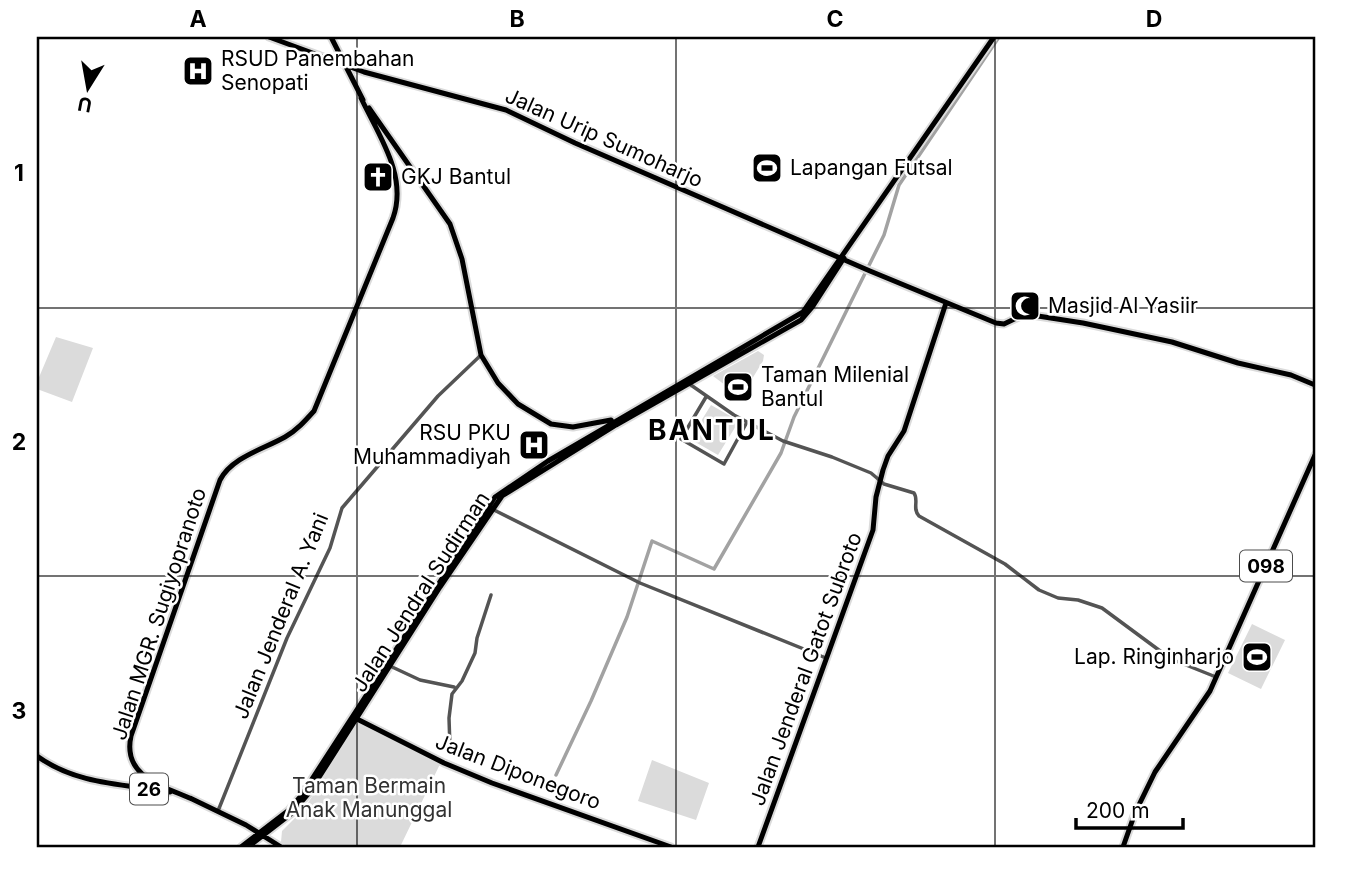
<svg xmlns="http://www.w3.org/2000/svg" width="1352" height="884" font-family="Inter,sans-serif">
<rect width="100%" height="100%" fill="#fff"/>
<path fill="#dbdbdb" d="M56 337 93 348 72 402 37 389V382Z
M758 351 764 355 763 361 741 397 713 376Z
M711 405 739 421 718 455 690 439Z
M1252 624 1285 640 1261 689 1228 673Z
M357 720 441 762 400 847H288L281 842 282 831 303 810 318 788Z
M652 760 709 783 696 820 638 801Z"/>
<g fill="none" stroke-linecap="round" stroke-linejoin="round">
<path stroke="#a2a2a2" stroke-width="3.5" d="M556 775 591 701 627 617 652 541 714 569 781 453 794 417 884 235 899 185 999 37"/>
<g stroke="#dbdbdb" stroke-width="9">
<path id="major" d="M269 37 364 72 506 110 575 143 870 271 996 323 1004 324 1025 314 1083 323 1172 342 1238 363 1291 375 1315 385
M331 37 363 100
M369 108 450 224 462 259 481 355 498 383 518 404 551 424 573 427 611 420 613 423
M357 719 444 763 492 783 671 847
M37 756C77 785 124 784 170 792
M190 798 246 825 281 847
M192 799C163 786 122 777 131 736L220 480C232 457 264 449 285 437 297 430 305 421 314 411L393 218C408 176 379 136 361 98
M241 847 289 810 301 796 495 497 548 461 803 312 994 37
M248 847 292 813 309 793 440 587 502 496 616 425 801 320 813 306 844 258
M758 847 873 530 876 497 883 470 888 456 904 431 946 303
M1123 847 1135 813 1155 772 1210 691 1315 455"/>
</g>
<path stroke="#545454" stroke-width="3.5" d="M688 383 734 415 783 441 832 457 871 473 884 484 914 493C919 500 912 509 919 516L1005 564 1039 590 1058 598 1078 600 1102 608 1171 659 1216 677
M706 397 681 439 724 464 747 422
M492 509 640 583
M640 583 826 658
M390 666 420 680 454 687
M450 748 449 718 452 694 462 681 475 653 477 638 491 595
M218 811 287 638 330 548 342 508 438 396 481 355"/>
<use href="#major" stroke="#000" stroke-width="5"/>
</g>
<path fill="none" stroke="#000" stroke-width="2" stroke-opacity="0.55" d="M357 37V847M676 37V847M995 37V847M37 308H1315M37 576H1315"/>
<defs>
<g id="hospital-square" transform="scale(1.575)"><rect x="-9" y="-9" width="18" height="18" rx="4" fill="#000" stroke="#fff"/><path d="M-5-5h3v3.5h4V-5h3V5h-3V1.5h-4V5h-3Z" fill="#fff"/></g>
<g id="stadium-square" transform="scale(1.575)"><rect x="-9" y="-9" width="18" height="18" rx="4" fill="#000" stroke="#fff"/><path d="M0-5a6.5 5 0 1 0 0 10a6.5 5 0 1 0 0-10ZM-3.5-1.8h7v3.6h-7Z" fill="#fff"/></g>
<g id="church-square" transform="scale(1.575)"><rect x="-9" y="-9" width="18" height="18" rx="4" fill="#000" stroke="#fff"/><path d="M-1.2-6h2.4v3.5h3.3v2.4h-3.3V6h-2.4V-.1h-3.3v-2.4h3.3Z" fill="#fff"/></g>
<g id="mosque-square" transform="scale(1.575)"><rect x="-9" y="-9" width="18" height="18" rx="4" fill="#000" stroke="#fff"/><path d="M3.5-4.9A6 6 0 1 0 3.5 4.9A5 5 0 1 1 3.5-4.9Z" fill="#fff"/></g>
</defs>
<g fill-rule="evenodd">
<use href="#hospital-square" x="198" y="71"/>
<use href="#stadium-square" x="767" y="168"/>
<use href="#church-square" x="378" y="177"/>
<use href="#mosque-square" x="1025" y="306"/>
<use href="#stadium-square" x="738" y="387"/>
<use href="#hospital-square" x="534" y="445"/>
<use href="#stadium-square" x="1257" y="657"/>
</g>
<g text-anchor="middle" stroke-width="5" stroke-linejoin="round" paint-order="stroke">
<g fill="#fff" stroke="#4c4c4c" stroke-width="2">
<rect x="1240" y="550.5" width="52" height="31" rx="5"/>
<rect x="130" y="773.5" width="38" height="31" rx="5"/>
</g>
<g font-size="19" font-weight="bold" fill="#000">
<text x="1266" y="573">098</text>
<text x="149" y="796">26</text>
</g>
<g font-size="21" fill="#000" stroke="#fff" text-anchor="start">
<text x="221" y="66">RSUD Panembahan<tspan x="221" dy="24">Senopati</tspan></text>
<text x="790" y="175">Lapangan Futsal</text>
<text x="401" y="184">GKJ Bantul</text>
<text x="1048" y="313">Masjid Al Yasiir</text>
<text x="761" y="382">Taman Milenial<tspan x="761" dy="24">Bantul</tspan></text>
<text x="511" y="440" text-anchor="end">RSU PKU<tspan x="511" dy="24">Muhammadiyah</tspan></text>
<text x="1234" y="664" text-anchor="end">Lap. Ringinharjo</text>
</g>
<g font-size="21" fill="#000" stroke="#fff">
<text transform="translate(604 138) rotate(24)" y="7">Jalan Urip Sumoharjo</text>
<text transform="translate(421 592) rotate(-57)" y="7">Jalan Jendral Sudirman</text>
<text transform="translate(159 614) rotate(-72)" y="7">Jalan MGR. Sugiyopranoto</text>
<text transform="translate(281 616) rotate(-68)" y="7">Jalan Jenderal A. Yani</text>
<text transform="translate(806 669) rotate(-70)" y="7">Jalan Jenderal Gatot Subroto</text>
<text transform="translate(518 772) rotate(21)" y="7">Jalan Diponegoro</text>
</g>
<g font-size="21" fill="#323232" stroke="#fff">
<text x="369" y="793">Taman Bermain<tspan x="369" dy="24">Anak Manunggal</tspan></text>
</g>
<g font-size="28" font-weight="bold" letter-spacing="2" fill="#000" stroke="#fff">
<text x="712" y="440">BANTUL</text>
</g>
</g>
<rect width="1352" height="884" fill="none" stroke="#ffffff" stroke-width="77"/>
<g transform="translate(88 88) rotate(191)" stroke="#ffffff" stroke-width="5" paint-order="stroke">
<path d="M0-5L12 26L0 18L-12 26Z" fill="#000000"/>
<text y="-10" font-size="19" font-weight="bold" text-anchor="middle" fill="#000000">U</text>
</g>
<path d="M1076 818v10h107v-10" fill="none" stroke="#000000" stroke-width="3.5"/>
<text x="1086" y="818" font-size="21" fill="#000000" stroke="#ffffff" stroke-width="5" paint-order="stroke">200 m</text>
<rect x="38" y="38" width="1276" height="808" fill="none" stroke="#000" stroke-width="2.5"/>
<g font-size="23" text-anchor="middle" font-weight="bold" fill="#000">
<text x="198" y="27">A</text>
<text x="517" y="27">B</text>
<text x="835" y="27">C</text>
<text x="1154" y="27">D</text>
<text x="19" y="181">1</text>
<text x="19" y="450">2</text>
<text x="19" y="719">3</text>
</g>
</svg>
